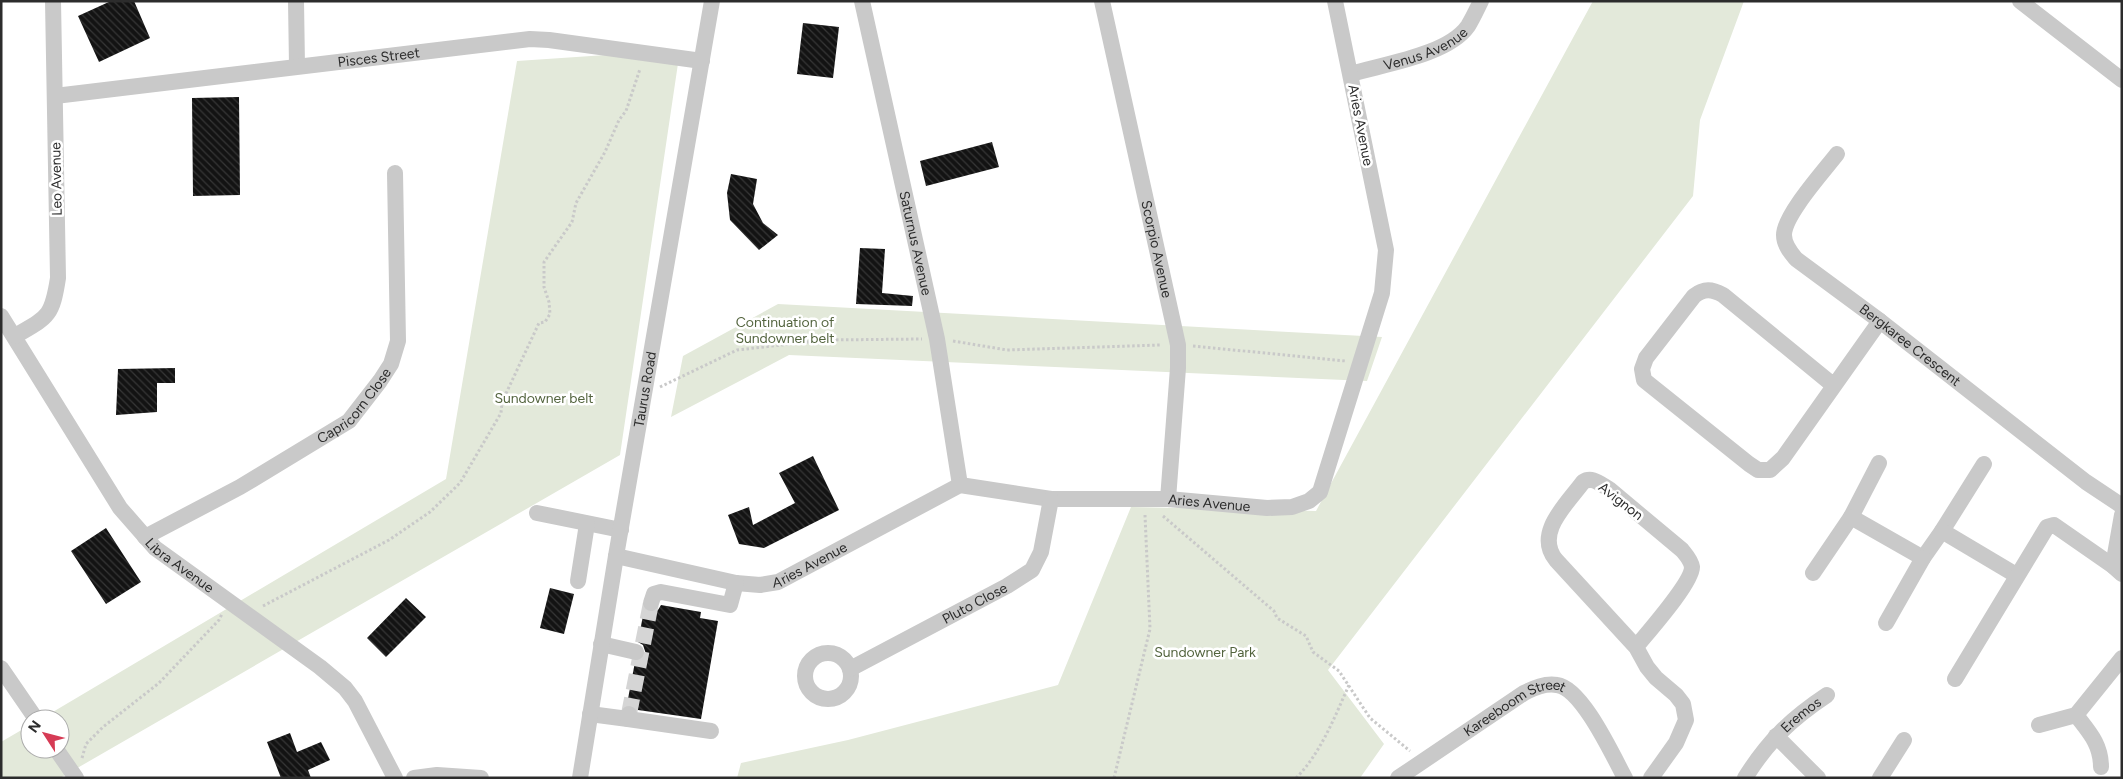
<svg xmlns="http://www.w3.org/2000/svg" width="2123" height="779" font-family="Figtree,sans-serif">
<defs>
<pattern id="building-back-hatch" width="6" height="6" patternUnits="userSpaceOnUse" patternTransform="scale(1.25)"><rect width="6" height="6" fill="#131313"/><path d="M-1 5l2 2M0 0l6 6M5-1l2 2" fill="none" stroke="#363636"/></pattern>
</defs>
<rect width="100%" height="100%" fill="#fff"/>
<path fill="#e3e9da" d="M1593 1H1744L1700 120 1693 196 1328 670 1384 744 1360 778H737L741 763 848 740 1058 685 1131 507 1316 511Z
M680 50 620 455 60 778H1V742L30 725V749H60V719H41L446 479 517 61Z
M778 304 1382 337 1367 381 789 355 671 417 683 356Z"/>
<path fill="url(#building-back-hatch)" d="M111 1H134L150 38 99 62 78 16Z
M803 23 839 27 833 78 797 74Z
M239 97 240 195 193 196 192 98Z
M992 142 999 167 926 186 920 161Z
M731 174 757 179 753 204 763 223 778 235 759 250 730 220 727 193Z
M860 248 885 249 882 293 913 296 912 306 856 304Z
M175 368V383H157V412L116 415 118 369Z
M813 456 839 510 764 548 739 544 728 515 749 507 753 525 795 503 779 473Z
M106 528 141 582 106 604 71 551Z
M550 588 574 594 564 634 540 628Z
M406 598 426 617 386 657 367 638Z
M661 605 701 612 700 618 718 621 701 719 638 710 635 706 627 704 635 662 643 659 646 654 643 645 638 642 644 610 653 613 658 610Z
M290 733 297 752 321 742 330 760 308 770 311 778H281L267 742Z"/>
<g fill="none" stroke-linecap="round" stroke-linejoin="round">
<path stroke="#d5d5d5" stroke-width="16" stroke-dasharray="16 8" stroke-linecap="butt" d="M629 714 651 603"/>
<path stroke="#c9c9c9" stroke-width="3" stroke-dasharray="2.5 2.5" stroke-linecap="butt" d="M953 341 1007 350 1161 345
M1193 346 1346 361
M660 387 737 350 825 340 922 339
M1163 516 1274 611 1277 618 1306 636 1313 652 1339 671 1370 718 1410 751
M263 606 389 540 430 512 460 483 501 413 502 402 539 323 545 322 550 314 549 302 544 287V262L572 222 576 203 605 152 619 120 626 111 640 69
M82 758 86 744 103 727 159 683 219 620 222 614
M1114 778 1150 629 1145 515
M1296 778C1321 753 1335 716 1349 685"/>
<g stroke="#c9c9c9" stroke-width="16">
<path d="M296 1 297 66"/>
<path id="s1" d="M862 1 937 339 960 485"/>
<path id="s2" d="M1102 1 1178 345V368L1168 499"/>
<path d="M2020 1 2122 80"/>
<path id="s3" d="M1351 74C1384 64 1448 55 1468 26 1473 18 1477 9 1481 1"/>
<path id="s4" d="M55 96 530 39 549 40 702 61"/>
<path id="s5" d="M1837 154C1824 171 1784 215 1784 235 1784 245 1791 253 1796 259L1880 321 2086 482 2122 506"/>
<path id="s6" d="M1 316 120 508 155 548 320 667 345 688 355 701 395 778"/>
<path d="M15 336C48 317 52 317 58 278L53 1"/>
<path d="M1833 385 1723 295C1712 289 1704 288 1694 296L1646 358 1642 369 1644 380 1749 464 1758 470H1770L1783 458 1880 321"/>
<path d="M537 513 621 530"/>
<path d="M1851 517 1879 463"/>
<path d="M1942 531 1984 464"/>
<path id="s7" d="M145 537 240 487 349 421 380 381 391 364 398 341 395 173"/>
<path id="s8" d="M616 556 736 583 760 585 778 582 960 485 1051 499H1168L1267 508 1292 507 1309 501 1320 492 1382 293 1386 250 1335 1"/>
<path d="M2113 566 2122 515"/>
<path d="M1813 573 1851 517 1923 558 1942 531 2016 575"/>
<path d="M578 581 587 524"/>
<path d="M651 603 654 594 661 592 730 605 736 583"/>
<path d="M1886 623 1923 558"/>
<path d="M601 644 636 652"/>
<path d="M1636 647C1648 632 1692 583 1692 567 1691 560 1686 555 1682 550L1609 489C1600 484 1592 476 1583 482 1567 504 1534 533 1556 560L1636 647 1647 667 1656 678 1676 695 1683 704 1686 720 1676 743 1651 778"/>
<circle cx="828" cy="676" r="23"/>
<path d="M1 668 36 719"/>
<path id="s9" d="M850 669 1007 586 1032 570 1041 552 1051 499"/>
<path d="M1955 679 2047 527 2054 525 2113 566 2122 574"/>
<path d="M590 714 628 719"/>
<path d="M629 714 628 719 711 731"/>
<path d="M2076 715C2089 732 2101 744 2101 767"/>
<path d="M2039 725 2076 715 2122 658"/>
<path d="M1776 736 1818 778"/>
<path d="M56 749 76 778"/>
<path d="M414 778 437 775 481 778"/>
<path id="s10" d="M580 778 616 556 712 1"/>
<path id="s11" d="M1398 778 1524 693C1534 688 1545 683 1557 685 1582 688 1613 756 1625 778"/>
<path id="s12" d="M1745 778C1768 741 1791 719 1827 695"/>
<path d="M1880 778 1904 740"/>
</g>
</g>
<g text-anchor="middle" stroke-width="5" stroke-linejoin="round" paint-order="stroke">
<g font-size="14" fill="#2c2c2c" stroke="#fff">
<text dy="5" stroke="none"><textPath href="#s3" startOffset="79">Venus Avenue</textPath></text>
<text dy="5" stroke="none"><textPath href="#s4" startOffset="326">Pisces Street</textPath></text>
<text transform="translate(1361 125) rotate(79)" y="5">Aries Avenue</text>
<text transform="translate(56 179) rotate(-91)" y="5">Leo Avenue</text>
<text dy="5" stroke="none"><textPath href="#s1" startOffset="248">Saturnus Avenue</textPath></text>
<text dy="5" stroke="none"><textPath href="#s2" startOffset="254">Scorpio Avenue</textPath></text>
<text dy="5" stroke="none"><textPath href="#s5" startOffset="268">Bergkaree Crescent</textPath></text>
<text dy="5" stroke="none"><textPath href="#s10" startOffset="394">Taurus Road</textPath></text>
<text dy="5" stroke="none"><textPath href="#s7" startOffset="249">Capricorn Close</textPath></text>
<text transform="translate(1621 501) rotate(38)" y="5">Avignon</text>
<text dy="5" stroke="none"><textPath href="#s8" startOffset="622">Aries Avenue</textPath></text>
<text dy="5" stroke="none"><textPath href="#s8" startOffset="201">Aries Avenue</textPath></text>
<text dy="5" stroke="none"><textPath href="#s6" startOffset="309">Libra Avenue</textPath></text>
<text dy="5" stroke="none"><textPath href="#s9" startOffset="141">Pluto Close</textPath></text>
<text dy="5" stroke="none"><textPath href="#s11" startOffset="138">Kareeboom Street</textPath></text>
<text dy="5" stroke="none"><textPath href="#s12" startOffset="85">Eremos</textPath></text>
</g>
<g font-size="14" fill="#53643e" stroke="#fff">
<text x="785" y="327">Continuation of<tspan x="785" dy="16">Sundowner belt</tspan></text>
<text x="544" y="403">Sundowner belt</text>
<text x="1205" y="657">Sundowner Park</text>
</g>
</g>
<rect width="2123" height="779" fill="none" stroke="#2c2c2c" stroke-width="5"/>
<g transform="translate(45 734) rotate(306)"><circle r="24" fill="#ffffff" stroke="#ababab"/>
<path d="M0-4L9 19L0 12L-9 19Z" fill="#d63b55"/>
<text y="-8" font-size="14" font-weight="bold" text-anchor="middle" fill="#2c2c2c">N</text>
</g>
</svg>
